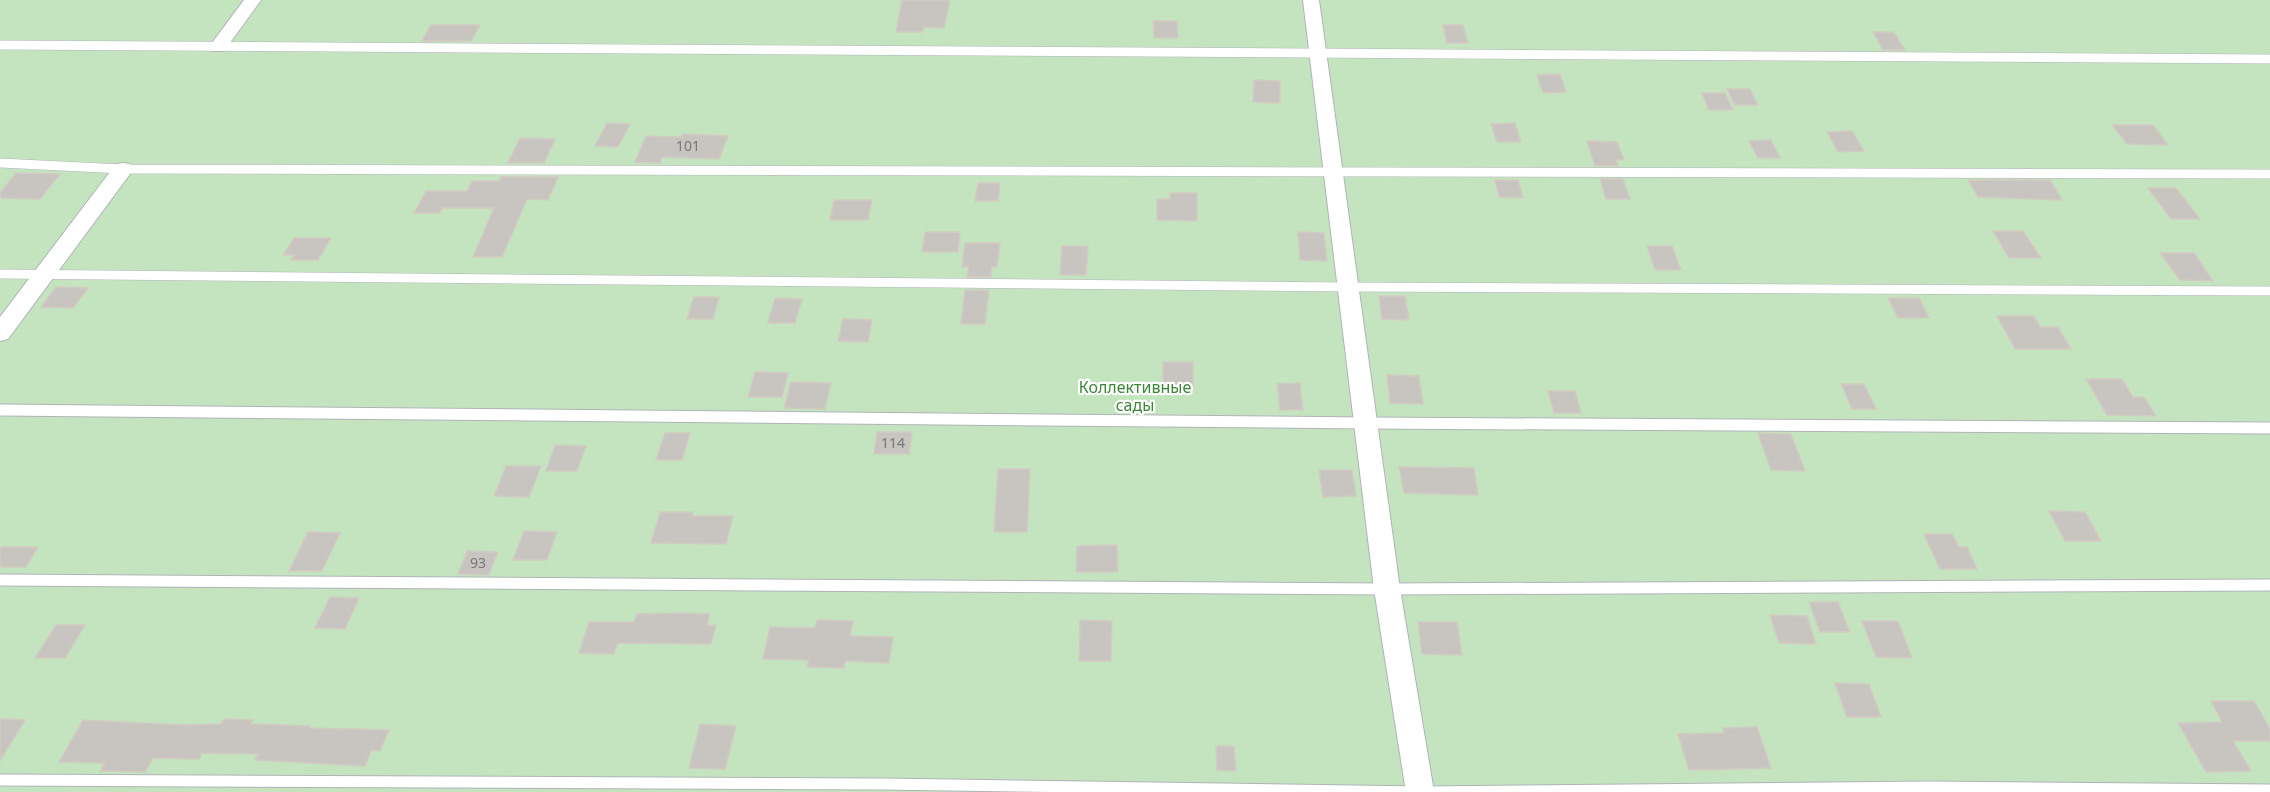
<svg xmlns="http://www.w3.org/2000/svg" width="2270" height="792" font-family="'Noto Sans',sans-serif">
<rect width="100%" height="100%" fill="#edeae3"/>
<path fill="#c4e4c0" d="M0 0H2270V792H0Z"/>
<path fill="#c8c5c0" stroke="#d2cbc1" stroke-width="1.5" d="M902 0H950L944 28 924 27 923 32H896Z
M1153 21H1177L1178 38H1154Z
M431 25H480L471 41H422Z
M1443 25H1463L1468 43H1447Z
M1873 32H1894L1905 50H1883Z
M1560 74 1566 92 1543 93 1537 75Z
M1254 80 1280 81V103L1253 102Z
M1727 89H1750L1758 105H1735Z
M1702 93H1725L1733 110H1709Z
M607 123 630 124 618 147 595 146Z
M1515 123 1521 142H1497L1491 124Z
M2112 125H2153L2168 145 2127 144Z
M1852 131 1864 151 1838 152 1827 132Z
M682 134 728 136 719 159 662 157 660 163 635 162 646 136 681 137Z
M520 138 555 139 544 163H508Z
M1771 140 1780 158H1758L1749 141Z
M1587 141 1617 142 1624 160H1616L1618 166H1595Z
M16 173 60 174 40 199 0 198V193Z
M501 177H558L548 200 527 199 502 257H473L494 208H442L440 213H414L426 191H467L472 181H499Z
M1600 179H1623L1630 199H1606Z
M1495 180H1518L1523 198 1499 197Z
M1968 180H2050L2062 200 1978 197Z
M978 183H1000L998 201H975Z
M2148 188H2176L2200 219H2171Z
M1170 193H1197V221L1157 220V199H1170Z
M834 200H872L868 220H830Z
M1993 231H2023L2041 258H2009Z
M925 232H960L958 252H922Z
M1298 232 1324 233 1327 261 1300 260Z
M294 238H331L318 260H291L294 255H283Z
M965 243H1000L997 267H992L991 277H967L969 267H962Z
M1062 246H1088L1086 275H1060Z
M1647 246H1672L1681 270H1655Z
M2160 253H2194L2213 281 2180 280Z
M56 287 88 288 73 308 41 307Z
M965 290H989L985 324H961Z
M1379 296H1405L1409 320 1382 319Z
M694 297H719L713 319H687Z
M775 298 802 299 795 323H768Z
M1888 298H1919L1929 318H1898Z
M1997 316H2034L2040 327H2058L2071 349H2015Z
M843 319 872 320 868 342 838 341Z
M1163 362H1193V385H1163Z
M755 372 788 373 782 397H748Z
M1387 375 1419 376 1423 404 1390 403Z
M2086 379H2122L2133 397H2144L2156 416 2107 415Z
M791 382 831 383 825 409 784 408Z
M1300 383 1303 410H1280L1277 384Z
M1841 384H1864L1876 409H1852Z
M1548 391H1575L1581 413H1554Z
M877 432H912L909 454H874Z
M665 433H690L682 460H656Z
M1758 433 1791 434 1805 471 1771 470Z
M555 445 586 446 577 471H546Z
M506 466H541L529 497 494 496Z
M1399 467 1474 468 1478 495 1404 493Z
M998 469H1030L1027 532H994Z
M1319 470H1352L1356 496 1323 497Z
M2049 511 2085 512 2101 541H2065Z
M660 512H693L692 516H733L726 544 651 543Z
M524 531 557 532 547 560H513Z
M308 532 340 533 322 571H289Z
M1924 534H1952L1959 547H1967L1977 569H1940Z
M1117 545 1118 572H1076L1077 546Z
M0 547H38L26 567H0Z
M467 551 498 552 489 575 458 574Z
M330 597 359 598 345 629 315 628Z
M1809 602H1838L1850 632H1820Z
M681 613 710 614 707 625H716L711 644 618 643 614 654 579 653 589 622H634L637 614Z
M1770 615 1807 616 1816 644 1779 643Z
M817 620 853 621 850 636 893 637 889 663 845 661 844 668 807 667 809 660 763 659 770 627 815 628Z
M1080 620 1112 621 1111 661H1079Z
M1862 621H1898L1912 658 1876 657Z
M1418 622H1457L1462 655 1422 654Z
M56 625H85L65 658H35Z
M1835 683 1869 684 1881 717H1847Z
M2211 701H2254L2270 729V741H2233L2251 771 2206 772 2178 723 2222 722Z
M0 719 25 720 0 761Z
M224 719 253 720 251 724 310 726 309 728 389 730 380 751H371L365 766 255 760 258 754 202 753 199 759 153 758 145 772 100 771 105 763 59 762 83 720 185 725 221 724Z
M700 724 736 726 725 769 689 768Z
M1757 727 1771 768 1689 770 1678 734 1724 733 1723 728Z
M1216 746H1234L1236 771 1217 770Z"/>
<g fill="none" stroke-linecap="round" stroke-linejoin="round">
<g stroke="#b0b4b8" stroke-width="10">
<path id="lane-far1" d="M0 45 2270 59
M0 163 123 169 2270 174
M0 274 1348 287 2270 291"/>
</g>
<g stroke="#b0b4b8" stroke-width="13">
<path id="lane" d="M0 410 1367 423 2270 428
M0 580 1387 589 2270 585
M0 780 882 784 1420 792 1929 787 2270 790"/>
</g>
<g stroke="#b0b4b8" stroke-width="2">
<path id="street" d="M244 0H261L224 51H212L209 47Z
M1303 0H1319L1400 589 1434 792H1406L1374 589Z
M123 163 130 164 133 169 130 174 8 339 0 341V317L116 164Z"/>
</g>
<use href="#lane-far1" stroke="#fff" stroke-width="9"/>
<use href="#lane" stroke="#fff" stroke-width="11"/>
<use href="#street" fill="#fff" fill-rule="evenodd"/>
</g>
<g text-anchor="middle" stroke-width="4.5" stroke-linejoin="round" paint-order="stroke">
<g font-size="14" fill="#76797a">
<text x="688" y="151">101</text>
<text x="893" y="448">114</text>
<text x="478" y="568">93</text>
</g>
<g font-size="16" fill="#3d8538" stroke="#fff">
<text x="1135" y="393">Коллективные<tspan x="1135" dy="18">сады</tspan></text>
</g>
</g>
</svg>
